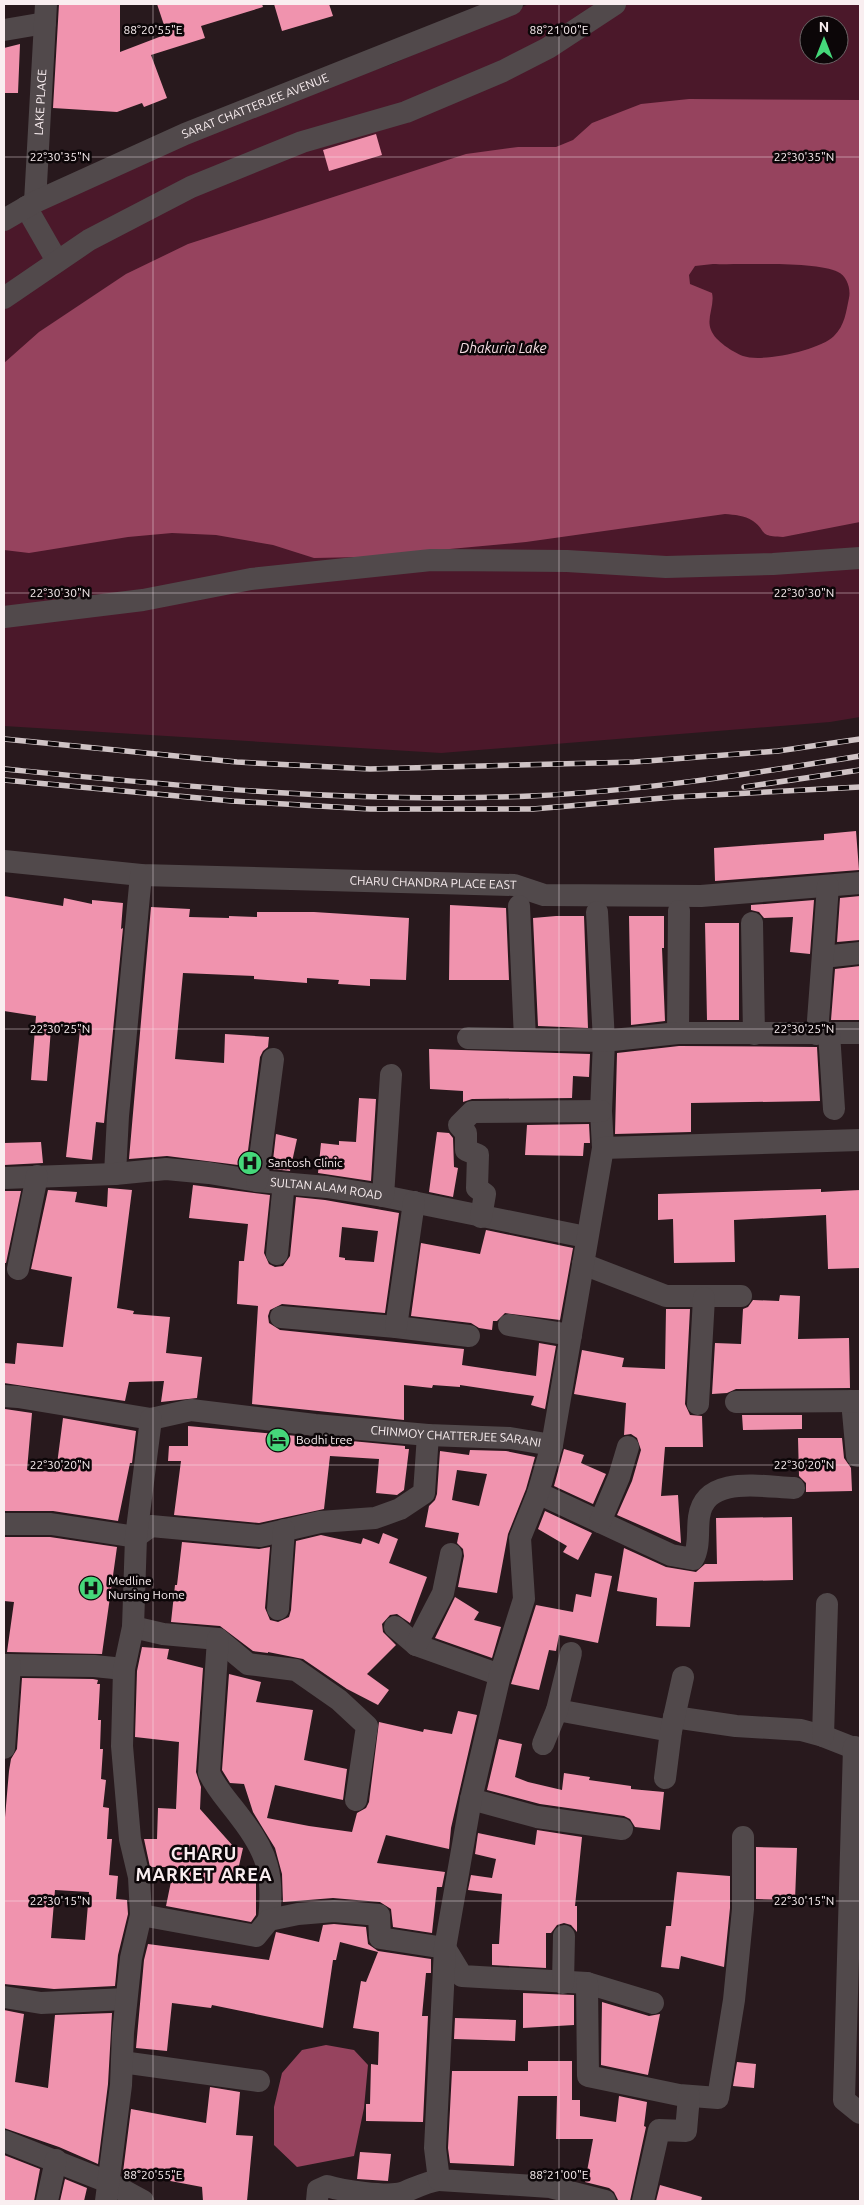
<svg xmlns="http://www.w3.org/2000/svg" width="864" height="2205" font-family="Ubuntu,sans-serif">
<rect width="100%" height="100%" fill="#28191d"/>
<path fill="#4b182a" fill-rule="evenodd" d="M529 4H860V717L830 722 441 753 4 726V223L165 144 392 64ZM809 25H839V55H809Z"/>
<path fill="#96435e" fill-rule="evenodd" d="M689 99 860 100V522L783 537C757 536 768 532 753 521 744 515 735 515 725 514L526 542 362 557 314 558 273 545 216 535 172 533 128 537 29 553 4 550V363L39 332 126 274 188 244 466 154 518 147H556L573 140 592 123 641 104ZM713 264C740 265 817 261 838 272 847 276 851 289 849 298 846 312 845 325 834 336 820 350 762 363 743 356 733 352 715 341 711 330 706 318 715 305 712 293L690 284 689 275 695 266Z
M326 2045 354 2050 368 2065 364 2108 354 2156 297 2167 274 2145V2107L282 2073 302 2050Z"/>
<path fill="#f093ae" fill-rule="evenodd" d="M59 4H120V52L167 34 157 4H262L263 7 201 26 205 38 151 55 167 98 144 107 142 103 117 112 53 108Z
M274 4H329L333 16 282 31Z
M20 44 18 93H4V48Z
M376 134 382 155 329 171 323 150Z
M856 831 859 870 715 881 714 848 824 840V834Z
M4 896 63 906 64 898 92 904V900L123 903 121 929 123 928 104 1123 96 1122 92 1160 66 1157 80 1030 51 1028 47 1081 31 1080 36 1016 4 1011Z
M860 896V940L837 942 840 898Z
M814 900 810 954 790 952 793 917 764 918 759 912 751 910V905Z
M450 905 506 908 509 980H449Z
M151 907 190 909 189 917 229 918V916L257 917V912H314L409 918 406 980 370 979V986L338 984 339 980 307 978V983L254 979V976L183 973 175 1059 224 1063 225 1034 269 1037 268 1047 263 1051 260 1057 246 1166 167 1156 129 1159Z
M556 916H584L588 1028 538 1026 533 918Z
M629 916H664V948H662L665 1021 631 1025Z
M705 923H739V1020H707Z
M860 966V1020H831L835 969Z
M679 1046 817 1047 820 1101 691 1103V1132L615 1134 617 1053Z
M429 1049 590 1054 589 1077 573 1076 572 1098 472 1099 463 1102V1091L430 1089Z
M359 1098 376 1099 371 1181 318 1173 321 1143 339 1145V1141L356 1142Z
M589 1124 590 1143H584L583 1156 525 1155 527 1125Z
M437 1132 449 1133 453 1138 454 1167 458 1168 453 1197 429 1192Z
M276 1134 297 1139 290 1171 272 1169Z
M41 1142 43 1163 4 1165V1143Z
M193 1185 270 1195 264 1253 269 1264 275 1267 283 1266 290 1256 296 1197 325 1200 399 1213 385 1313 282 1304 270 1310 268 1316 269 1323 280 1330 464 1349 462 1365 536 1376 539 1343 556 1346 545 1409 531 1405 534 1396 460 1385V1387L433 1385 432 1388 404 1385V1420L252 1404 258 1306 237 1304 239 1261H244L248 1224 189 1218ZM342 1227 378 1231 374 1262 345 1260V1258L339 1257Z
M108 1188 132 1190 117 1308 134 1311 133 1314 170 1317 166 1353 202 1357 197 1398 161 1402 164 1381 129 1382 125 1401 4 1383V1363L15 1364 17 1343 63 1347 72 1277 31 1269 48 1190 77 1192 75 1202 107 1207Z
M821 1189V1192L860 1190V1268L828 1269 826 1215 734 1220 735 1262 674 1263 673 1219 658 1220V1194Z
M4 1191H21L6 1263H4Z
M486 1230 573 1248 560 1320 505 1313 497 1321H493L492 1330 479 1328 471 1323 411 1316 421 1243 480 1254Z
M780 1295 800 1296 798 1339 849 1338 850 1388 736 1389 727 1393 712 1394 715 1343 741 1344 743 1309 748 1307 753 1300 779 1301Z
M666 1309H690L685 1404 690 1415 702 1416 703 1447H665L661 1496 678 1495 681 1543 617 1515 632 1481 641 1450 637 1438 631 1434 624 1435 626 1403 574 1394 582 1350 624 1358 622 1367 665 1369Z
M5 1409 32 1413 27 1470 56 1472 63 1418 136 1431 132 1463H130L118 1521 53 1511H4Z
M742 1415H802V1429L743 1430Z
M188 1426 405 1446V1449H409L404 1490 397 1495 376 1493 379 1459 330 1456 324 1509 259 1523 174 1515 181 1461H168L169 1446H188Z
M798 1438H842L844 1458 851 1468 852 1491 806 1492V1483L799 1476Z
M564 1449 584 1455 581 1463 606 1474 593 1504 554 1486Z
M470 1450 506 1451 535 1457 526 1489 508 1534 497 1593 458 1587 464 1556 463 1549 457 1543 459 1533 425 1527 429 1506 435 1500 437 1494 440 1451 469 1455ZM457 1470 487 1474 479 1506 452 1500Z
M545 1511 592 1533 578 1560 563 1552 567 1546 538 1529Z
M792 1517 793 1580 694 1582 690 1627 656 1626 657 1598 617 1591 624 1548 666 1567 696 1572 705 1564H717L716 1518Z
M383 1533 398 1539 389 1563 427 1577 410 1623 397 1614 390 1615 382 1624 383 1632 396 1645 367 1674 389 1690 378 1705 347 1689 303 1659 268 1652V1653L253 1651 220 1626 171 1622 175 1585H177L182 1542 259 1549 270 1547 265 1608 270 1620 278 1622 289 1617 291 1610 296 1541 321 1535 361 1544 363 1538 379 1544Z
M4 1537H50L117 1547 102 1654 7 1652 14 1602 4 1601Z
M595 1573 612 1576 598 1643 559 1635 556 1651 549 1650 539 1690 511 1684 536 1605 573 1612 576 1594 591 1597Z
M455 1597 479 1612 474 1620 501 1627 492 1658 435 1638Z
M142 1647 169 1649 167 1659 203 1668 196 1772 201 1787 200 1809 233 1846 243 1848 238 1870 249 1879 256 1880V1915L251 1922 166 1906 174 1867H150L144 1839H157L158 1808 176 1809 179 1742 135 1737 137 1671Z
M229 1674 261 1682 256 1702 313 1710 304 1760 347 1769 343 1800 275 1785 267 1818 309 1826 352 1832 357 1813 366 1808 369 1802 379 1722 423 1732 424 1729 452 1734 458 1711 477 1715 451 1828 449 1849 386 1835 377 1863 445 1872 442 1887H437L432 1933 393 1927 391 1909 380 1902 333 1898 283 1902 282 1874 275 1848 253 1812 244 1784 230 1783 222 1770Z
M22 1678 93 1679 98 1680 97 1684H100L98 1720H101L100 1749H103L101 1779 106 1780 103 1807 109 1808 107 1839H112L109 1875 118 1876 116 1899 127 1900 128 1914 118 1955 115 1986 54 1989 4 1984V1829L9 1771 11 1759 17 1749ZM55 1890 89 1892 85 1940 51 1938Z
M499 1739 522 1744 515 1777 528 1782 562 1790 564 1773 590 1777 589 1780 631 1786V1789L664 1792 660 1830 635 1827 630 1819 624 1816 540 1804 487 1790Z
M537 1830 582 1837 575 1906H577V1932L571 1925 564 1923 557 1925 551 1933H546V1968L492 1965V1944H499L502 1894 468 1890 471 1875 492 1878 496 1859 475 1854 478 1833 535 1845Z
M756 1847 797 1848 795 1900 756 1899Z
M677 1872 730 1876V1908L724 1967 681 1956 679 1969 661 1967 666 1926H671Z
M334 1924 366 1927 368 1944 378 1951 431 1959V1973H426L422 2016H428L423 2122 366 2121V2104H370L371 2064 378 2065 379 2032 353 2028 361 1981 366 1982 378 1952 340 1942 336 1960H333L323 2028 212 2005 211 2008 172 2003 167 2051 136 2048 144 1960 148 1944 269 1960 276 1932 319 1942 323 1925Z
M523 1993 574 1995V2025L523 2028Z
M602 2002 649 2016 660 2014 648 2075 601 2065Z
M4 2010 24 2014 15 2082 48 2088 55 2015 112 2013 108 2084 98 2164 59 2147 4 2128Z
M455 2018 516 2020 515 2041 454 2039Z
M528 2061H572V2100H580V2116L616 2122 619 2096 647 2102 644 2126 646 2127 630 2201 618 2200 614 2192 609 2188 585 2182 593 2139H556L557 2096H518L514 2166 450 2163 448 2148 452 2071H528Z
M737 2062 756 2064 754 2088 733 2086Z
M210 2087 240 2092 236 2135 253 2136 247 2201H203L202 2187 123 2172 131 2109 206 2123Z
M360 2152 391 2154 388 2181 357 2179Z
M4 2155 40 2169 34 2201H4Z
M65 2179 87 2188 84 2201H60Z
M660 2185 702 2197 701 2201H656Z"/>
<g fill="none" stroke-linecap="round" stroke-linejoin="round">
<g stroke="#51494b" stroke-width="22">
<path d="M4 30 45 23"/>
<path id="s1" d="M35 202 46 4"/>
<path d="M26 207 57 261"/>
<path id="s2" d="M4 220 35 202 185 134 512 4"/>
<path d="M4 298 89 240 191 187 302 142 406 112 503 71 548 48 615 4"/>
<path d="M4 617 143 600 251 579 431 560 567 561 666 567 773 564 860 558"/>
<path id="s3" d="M4 861 141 875 514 885 544 895 701 896 860 883"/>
<path d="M519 906 525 1039"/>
<path d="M597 912 604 1041 601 1111 603 1148"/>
<path d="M752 923 754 1034"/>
<path d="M823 957 860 953"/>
<path d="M678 1033 679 911"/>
<path d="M829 1033H860"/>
<path d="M817 1034 828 886"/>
<path d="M468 1038 604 1041 678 1033H829L834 1109"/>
<path d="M115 1174 118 1116 141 875"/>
<path id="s4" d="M4 1178 115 1174 166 1169 209 1173 257 1181 327 1187 383 1196 586 1237"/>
<path d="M257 1181 273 1059"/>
<path d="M383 1196 391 1075"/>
<path d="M481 1217 485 1194 477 1188 478 1155 466 1150V1133L459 1125 472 1112 601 1111"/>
<path d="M277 1254 283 1192 286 1184"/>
<path d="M583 1264 666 1296H741"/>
<path d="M18 1269 37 1176"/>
<path d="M281 1317 396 1327 469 1336"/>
<path d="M509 1325 571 1335"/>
<path d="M396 1327 414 1202"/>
<path id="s5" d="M4 1396 18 1397 151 1419 191 1410 315 1425 428 1435 510 1438 552 1445"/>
<path d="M852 1401 857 1456H860"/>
<path d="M736 1402 860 1401"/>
<path d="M698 1404 704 1298"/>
<path d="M538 1493 671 1555 693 1559C700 1547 697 1531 699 1517 705 1474 763 1487 794 1488"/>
<path d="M600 1522 619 1477 628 1447"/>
<path d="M4 1524H51L136 1537 151 1526 260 1536 320 1522 375 1518 400 1509 424 1493 428 1435"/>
<path d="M278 1609 284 1530"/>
<path d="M133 1627 163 1634 218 1639 248 1664 296 1670 339 1700 367 1726 356 1800"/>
<path d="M395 1627 416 1645 500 1675"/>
<path d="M218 1639 209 1773C217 1790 229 1802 240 1817 268 1853 274 1875 269 1920"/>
<path d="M416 1645 443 1593 451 1554"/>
<path d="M4 1665 94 1666 124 1669"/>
<path d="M557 1710 671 1731"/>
<path d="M674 1717 736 1726 801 1730 823 1736 851 1747 860 1748"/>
<path d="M823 1736 827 1604"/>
<path d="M543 1744 557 1710 571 1653"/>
<path d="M854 1747 844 2100 860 2113"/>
<path d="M4 1748 10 1665"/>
<path d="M665 1778 671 1731 683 1677"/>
<path d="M471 1799 537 1817 622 1829"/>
<path d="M141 1915 256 1936 269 1920 298 1914 334 1911 379 1915 380 1938 445 1948"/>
<path d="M445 1948 462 1976 587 1983 653 2003"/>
<path d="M563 1983 564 1936"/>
<path d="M587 1983 588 2076 679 2095 718 2098 734 2000 743 1909V1837"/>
<path d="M4 1997 41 2003 126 1999"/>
<path d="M122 2062 259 2081"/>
<path d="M4 2141 108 2182 143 2201"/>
<path d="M47 2201 56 2160"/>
<path d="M106 2201 121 2085 123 2033 131 1958 141 1915 139 1877 130 1839 122 1746 124 1669 133 1627 136 1537 151 1419"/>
<path d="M317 2201 318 2190 327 2186C342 2191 387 2197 402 2193 415 2188 426 2182 439 2180"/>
<path d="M605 2201 550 2187 439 2180 435 2148 445 1948 471 1799 500 1675 524 1599 520 1538 538 1493 552 1445 603 1148 860 1140"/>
<path d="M643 2201 659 2130 686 2131 689 2096"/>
</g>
<g stroke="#cfc3c5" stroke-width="5.5">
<path id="rail" d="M4 739 237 762 370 769 634 762 778 751 860 739
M4 769C179 786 354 804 530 796 641 791 751 774 860 756
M4 780 232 801 370 809H533L675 797 860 787
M744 787 860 770"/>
</g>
<use href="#rail" stroke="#0c0608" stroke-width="4" stroke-dasharray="11" stroke-linecap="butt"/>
</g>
<path fill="none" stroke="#f9eef0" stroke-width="1" stroke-opacity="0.45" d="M153 4V2201M559 4V2201M4 157H860M4 593H860M4 1029H860M4 1465H860M4 1901H860"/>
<defs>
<g id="hospital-disc" transform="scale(1.25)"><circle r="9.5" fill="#45d77a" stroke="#0c0608"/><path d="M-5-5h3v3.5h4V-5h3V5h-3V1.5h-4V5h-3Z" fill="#111"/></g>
<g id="hotel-disc" transform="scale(1.25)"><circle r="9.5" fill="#45d77a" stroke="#0c0608"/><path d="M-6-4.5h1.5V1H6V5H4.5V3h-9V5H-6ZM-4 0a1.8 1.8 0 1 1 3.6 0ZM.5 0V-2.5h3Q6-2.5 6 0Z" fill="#111"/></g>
</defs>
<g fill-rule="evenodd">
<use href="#hospital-disc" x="250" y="1163"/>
<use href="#hotel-disc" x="278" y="1440"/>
<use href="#hospital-disc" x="91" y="1588"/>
</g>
<g text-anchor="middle" stroke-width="5" stroke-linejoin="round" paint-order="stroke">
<g font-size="12" fill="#f9eef0" stroke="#0c0608">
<text dy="4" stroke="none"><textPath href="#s1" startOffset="100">LAKE PLACE</textPath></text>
<text dy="4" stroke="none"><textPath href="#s2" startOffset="276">SARAT CHATTERJEE AVENUE</textPath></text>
<text dy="4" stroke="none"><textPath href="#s3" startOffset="430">CHARU CHANDRA PLACE EAST</textPath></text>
<text dy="4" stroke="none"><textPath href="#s4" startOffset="324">SULTAN ALAM ROAD</textPath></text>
<text dy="4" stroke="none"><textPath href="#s5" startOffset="456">CHINMOY CHATTERJEE SARANI</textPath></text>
</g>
<g font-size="12" fill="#f9eef0" stroke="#0c0608" text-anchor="start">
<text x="268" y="1167">Santosh Clinic</text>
<text x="296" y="1444">Bodhi tree</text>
<text x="108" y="1585">Medline<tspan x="108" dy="14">Nursing Home</tspan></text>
</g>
<g font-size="14" font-style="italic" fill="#f6dde3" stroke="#0c0608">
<text x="503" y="353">Dhakuria Lake</text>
</g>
<g font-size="18" font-weight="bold" letter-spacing="1" fill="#f9eef0" stroke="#0c0608">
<text x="204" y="1860">CHARU<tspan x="204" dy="21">MARKET AREA</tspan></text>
</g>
</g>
<g font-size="12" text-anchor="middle" fill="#f9eef0" stroke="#0c0608" stroke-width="5" stroke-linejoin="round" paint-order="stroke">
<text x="153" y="34">88°20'55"E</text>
<text x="559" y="34">88°21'00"E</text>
<text x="60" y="161">22°30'35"N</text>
<text x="804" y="161">22°30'35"N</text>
<text x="60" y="597">22°30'30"N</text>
<text x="804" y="597">22°30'30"N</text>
<text x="60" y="1033">22°30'25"N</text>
<text x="804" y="1033">22°30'25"N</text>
<text x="60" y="1469">22°30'20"N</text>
<text x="804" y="1469">22°30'20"N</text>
<text x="60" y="1905">22°30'15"N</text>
<text x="804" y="1905">22°30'15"N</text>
<text x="153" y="2179">88°20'55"E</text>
<text x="559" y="2179">88°21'00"E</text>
</g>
<rect width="864" height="2205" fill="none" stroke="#f9eef0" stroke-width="10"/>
<g transform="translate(824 40)"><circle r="24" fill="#0c0608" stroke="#6b6365"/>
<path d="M0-4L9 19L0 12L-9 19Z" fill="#45d77a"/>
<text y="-8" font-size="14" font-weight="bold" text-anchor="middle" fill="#f9eef0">N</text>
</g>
</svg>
